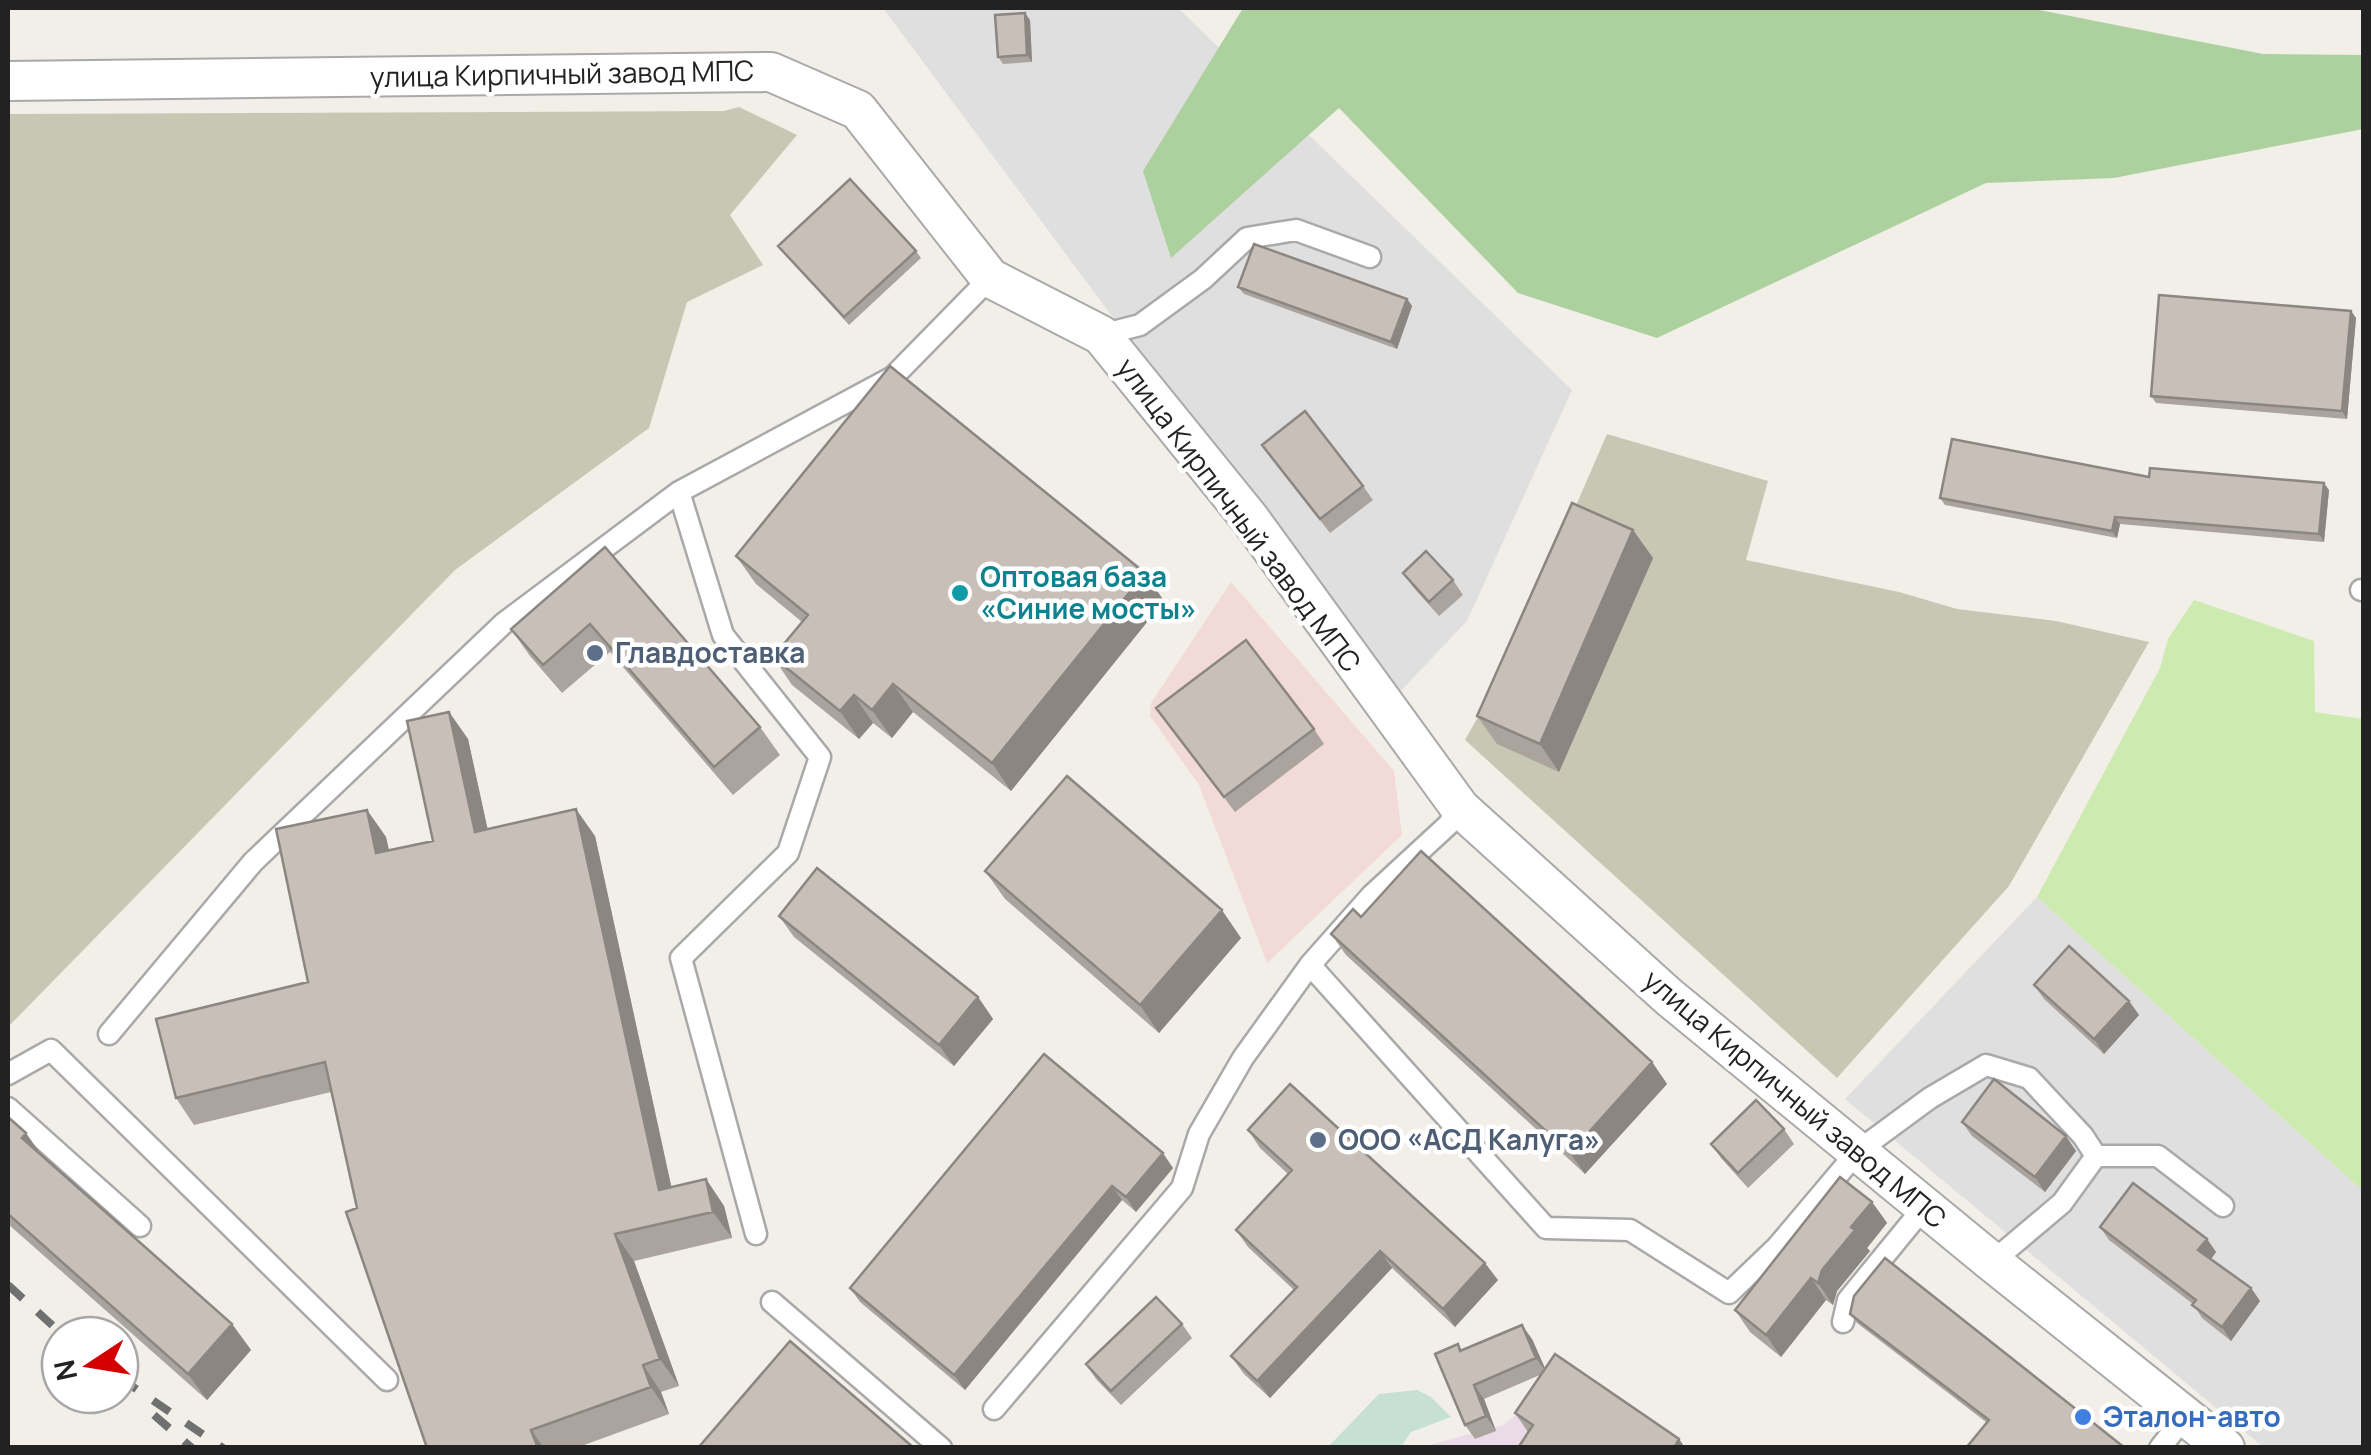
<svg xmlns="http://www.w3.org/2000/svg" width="2371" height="1455" font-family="Manrope,sans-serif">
<rect width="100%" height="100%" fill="#f2efe9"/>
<path fill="#e0dfdf" d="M883 8H1178L1572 390 1467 621 1395 697Z
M2037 897 2363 1191V1447H2263L1845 1099Z"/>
<path fill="#f2dad9" d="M1231 582 1394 771 1402 835 1267 963 1199 785 1150 716 1151 703Z"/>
<path fill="#ebdbe8" d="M1561 1379 1659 1448H1418L1503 1425Z"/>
<path fill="#c7c7b4" d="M739 107 797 135 730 215 763 265 687 302 649 428 455 570 8 1027V114L724 111Z
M1607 434 1768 481 1746 560 1899 592 1957 609 2056 621 2149 642 2009 886 1837 1078 1465 740 1506 667Z"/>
<path fill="#cdebb0" d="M2194 600 2314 641 2315 712 2363 719V1191L2037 897 2160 668 2168 639Z"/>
<path fill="#add19e" d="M1243 8H2030L2263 54 2363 55V129L2114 178 1986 183 1657 338 1518 293 1339 108 1171 258 1143 171Z"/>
<path fill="#c6e0d4" d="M1417 1390 1431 1397 1451 1417 1411 1432 1401 1447H1328L1379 1394Z"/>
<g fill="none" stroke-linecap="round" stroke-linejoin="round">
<g stroke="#a9a9a9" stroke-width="25">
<path id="lane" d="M1101 335 1140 325 1203 279 1247 238 1296 230 1370 257
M679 492 723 635 820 757 788 853 681 958 756 1234
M2361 590H2364
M1310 965 1546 1228 1630 1230 1729 1293 1777 1247 1858 1151 1930 1098 1986 1065 2029 1078 2083 1136 2096 1156 2062 1203 1992 1262
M109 1034 253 862 504 623 679 492 893 377 990 278
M8 1074 51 1050 387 1380
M8 1108 140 1226
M2096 1156H2158L2223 1206
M772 1302 941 1448
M1843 1322 1848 1300 1925 1206
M994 1409 1182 1188 1199 1134 1243 1058 1310 965 1372 895 1448 825 1460 808
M2160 1448 2186 1415"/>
</g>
<g stroke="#a9a9a9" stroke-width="42">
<path id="street" d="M8 81 771 72 858 110 990 278 1101 335 1250 519 1460 808 1669 997 1992 1262 2225 1448"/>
</g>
<use href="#lane" stroke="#fff" stroke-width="20"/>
<use href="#street" stroke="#fff" stroke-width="38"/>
<path stroke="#707070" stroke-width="8" stroke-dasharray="20 20" stroke-linecap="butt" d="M8 1285 63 1335
M120 1378 223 1448
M154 1415 192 1448"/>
</g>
<path fill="#aba49e" d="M1030 20 1032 62 1003 64 998 57Z
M778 246 916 251 921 258 849 325Z
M1238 287 1407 299 1412 306 1397 349 1244 294Z
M2351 311 2356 318 2347 419 2156 403 2151 396Z
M1262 445 1363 486 1373 500 1330 533Z
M2149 477 2329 490 2324 542 2120 524 2117 538 1945 505 1940 498Z
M1633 530 1653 558 1559 772 1497 744 1477 716Z
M605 547 760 727 780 755 733 795 610 652 562 693 530 656 511 629Z
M736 556 1145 573 1164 601 1011 791 913 712 892 738 873 723 859 739 792 685 773 657 802 622 756 584Z
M1403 573 1453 580 1463 595 1439 616 1413 587Z
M449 712 468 739 487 829 595 836 671 1187 706 1179 724 1206 732 1238 634 1261 679 1386 661 1392 669 1414 576 1448H427L357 1208 331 1092 194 1125 176 1098 308 982 367 810 386 837 389 850 433 841Z
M1167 722 1314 729 1324 744 1235 812Z
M985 871 1241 938 1159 1033 1005 899Z
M779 916 978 997 993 1019 954 1066 794 937Z
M1361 917 1652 1062 1667 1084 1585 1174 1346 955 1331 934Z
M2034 985 2129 1001 2139 1015 2104 1054 2044 999Z
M1044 1054 1173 1168 1136 1212 1122 1200 965 1390 860 1302 850 1288Z
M8 1117 42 1155 232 1324 251 1350 207 1400 8 1224Z
M1962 1122 2076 1151 2045 1192 1972 1136Z
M1784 1129 1794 1144 1748 1188 1721 1158 1711 1144Z
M1248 1130 1498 1280 1455 1327 1392 1268 1270 1398 1244 1374 1231 1356 1294 1290 1248 1247 1236 1230 1288 1174 1260 1148Z
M1872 1202 1887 1223 1867 1248 1870 1251 1837 1291 1833 1305 1826 1300 1781 1357 1750 1332 1735 1310Z
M2100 1227 2207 1239 2216 1252 2211 1259 2251 1288 2260 1301 2231 1341 2202 1318 2193 1304 2109 1240Z
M1850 1314 2125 1448 1986 1422 1857 1323Z
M1182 1324 1192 1338 1121 1405 1096 1379 1086 1364Z
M1532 1339 1545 1368 1679 1439 1685 1448H1518L1528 1432 1515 1413 1540 1375 1484 1399 1496 1431 1475 1439 1465 1425 1458 1344 1462 1350Z"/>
<path fill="#8b8681" d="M1025 13 1030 20 1032 62 1027 55Z
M1407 299 1412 306 1397 349 1391 342Z
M2351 311 2356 318 2347 419 2342 411Z
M2324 483 2329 490 2324 542 2319 534Z
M2115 517 2120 524 2117 538 2112 531Z
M1633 530 1653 558 1559 772 1540 744Z
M1145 573 1164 601 1011 791 992 763Z
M893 684 913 712 892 738 872 710Z
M854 695 873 723 859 739 840 711Z
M449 712 468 739 494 858 475 832Z
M576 809 595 836 678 1217 659 1190Z
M367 810 386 837 395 880 376 853Z
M1222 910 1241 938 1159 1033 1140 1005Z
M978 997 993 1019 954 1066 939 1045Z
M2129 1001 2139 1015 2104 1054 2094 1039Z
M1652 1062 1667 1084 1585 1174 1570 1153Z
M26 1133 45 1160 22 1138Z
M2066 1136 2076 1151 2045 1192 2035 1177Z
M1163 1153 1173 1168 1136 1212 1126 1197Z
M706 1179 724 1206 732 1238 713 1212Z
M1112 1186 1122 1200 965 1390 954 1375Z
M1872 1202 1887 1223 1867 1248 1870 1251 1837 1291 1833 1305 1818 1283 1822 1270 1851 1227Z
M615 1234 634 1261 679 1386 660 1359Z
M2207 1239 2216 1252 2208 1263 2198 1250Z
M1380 1251 1392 1268 1270 1398 1257 1381Z
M1485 1263 1498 1280 1455 1327 1443 1309Z
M1811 1278 1826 1300 1781 1357 1766 1335Z
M2251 1288 2260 1301 2231 1341 2222 1327Z
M232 1324 251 1350 207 1400 188 1374Z
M1522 1325 1532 1339 1547 1373 1536 1358Z
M643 1365 661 1392 669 1414 651 1387Z
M1474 1385 1484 1399 1496 1431 1486 1416Z
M531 1430 544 1448H538Z
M1679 1439 1685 1448H1674Z"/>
<path fill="#c7bfb8" stroke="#8b8681" stroke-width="2.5" d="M1025 13 1027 55 998 57 995 15Z
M850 179 916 251 844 317 778 246Z
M1254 244 1407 299 1391 342 1238 287Z
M2159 295 2351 311 2342 411 2151 396Z
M890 366 1145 573 992 763 893 684 872 710 854 695 840 711 773 657 808 615 736 556Z
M1305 411 1363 486 1320 519 1262 445Z
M1952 439 2149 477 2150 468 2324 483 2319 534 2115 517 2112 531 1940 498Z
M1572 503 1633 530 1540 744 1477 716Z
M605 547 760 727 714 767 590 624 543 665 511 629Z
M1426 551 1453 580 1429 602 1403 573Z
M1246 640 1314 729 1224 797 1156 708Z
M449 712 475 832 576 809 659 1190 706 1179 713 1212 615 1234 660 1359 643 1365 651 1387 531 1430 538 1448H427L346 1212 357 1208 325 1062 176 1098 156 1019 308 982 276 829 367 810 376 853 433 841 407 721Z
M1067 776 1222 910 1140 1005 985 871Z
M1421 851 1652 1062 1570 1153 1331 934 1353 909 1361 917Z
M817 868 978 997 939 1045 779 916Z
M2069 946 2129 1001 2094 1039 2034 985Z
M1044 1054 1163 1153 1126 1197 1112 1186 954 1375 850 1288Z
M1994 1079 2066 1136 2035 1177 1962 1122Z
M1290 1084 1485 1263 1443 1309 1380 1251 1257 1381 1231 1356 1297 1287 1236 1230 1292 1170 1248 1130Z
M1756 1100 1784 1129 1738 1173 1711 1144Z
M8 1117 26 1133 22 1138 232 1324 188 1374 8 1214Z
M1840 1177 1872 1202 1851 1227 1855 1230 1822 1270 1818 1283 1811 1278 1766 1335 1735 1310Z
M2133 1183 2207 1239 2198 1250 2251 1288 2222 1327 2192 1305 2196 1300 2100 1227Z
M1885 1258 2125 1448H1966L1989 1420 1850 1314 1854 1296Z
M1156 1297 1182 1324 1111 1391 1086 1364Z
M1522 1325 1536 1358 1474 1385 1486 1416 1465 1425 1435 1354 1458 1344 1460 1351Z
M790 1341 914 1448H698Z
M1555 1354 1679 1439 1674 1448H1518L1533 1425 1515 1413Z"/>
<circle fill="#0f9aa8" stroke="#fff" stroke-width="4" cx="960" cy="593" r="10"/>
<g fill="#5c6f8a" stroke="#fff" stroke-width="4">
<circle cx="595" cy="653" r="10"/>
<circle cx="1318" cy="1140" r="10"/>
</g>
<circle fill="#3f7fe0" stroke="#fff" stroke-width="4" cx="2083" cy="1417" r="10"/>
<g text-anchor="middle" stroke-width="9" stroke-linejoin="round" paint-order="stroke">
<g font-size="28" fill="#222" stroke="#fff">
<text transform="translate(562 74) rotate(-1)" y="10">улица Кирпичный завод МПС</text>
<text transform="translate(1239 515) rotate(53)" y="10">улица Кирпичный завод МПС</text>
<text transform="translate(1795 1099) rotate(40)" y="10">улица Кирпичный завод МПС</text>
</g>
<g font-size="28" font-weight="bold" fill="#0d838f" stroke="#fff" text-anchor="start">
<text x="980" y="587">Оптовая база<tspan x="980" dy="32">«Синие мосты»</tspan></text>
</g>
<g font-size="28" font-weight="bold" fill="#4e5e75" stroke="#fff" text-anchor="start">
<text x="615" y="663">Главдоставка</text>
<text x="1338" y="1150">ООО «АСД Калуга»</text>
</g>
<g font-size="28" font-weight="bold" fill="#366cbe" stroke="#fff" text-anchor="start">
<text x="2103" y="1427">Эталон-авто</text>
</g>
</g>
<rect width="2371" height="1455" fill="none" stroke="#222222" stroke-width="20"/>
<g transform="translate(90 1365) rotate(258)"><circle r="48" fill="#ffffff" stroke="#a7a7a7" stroke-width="2.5"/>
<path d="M0-8L18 38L0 25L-18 38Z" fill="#d40000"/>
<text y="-15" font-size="28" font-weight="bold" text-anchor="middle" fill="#222222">N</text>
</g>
</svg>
